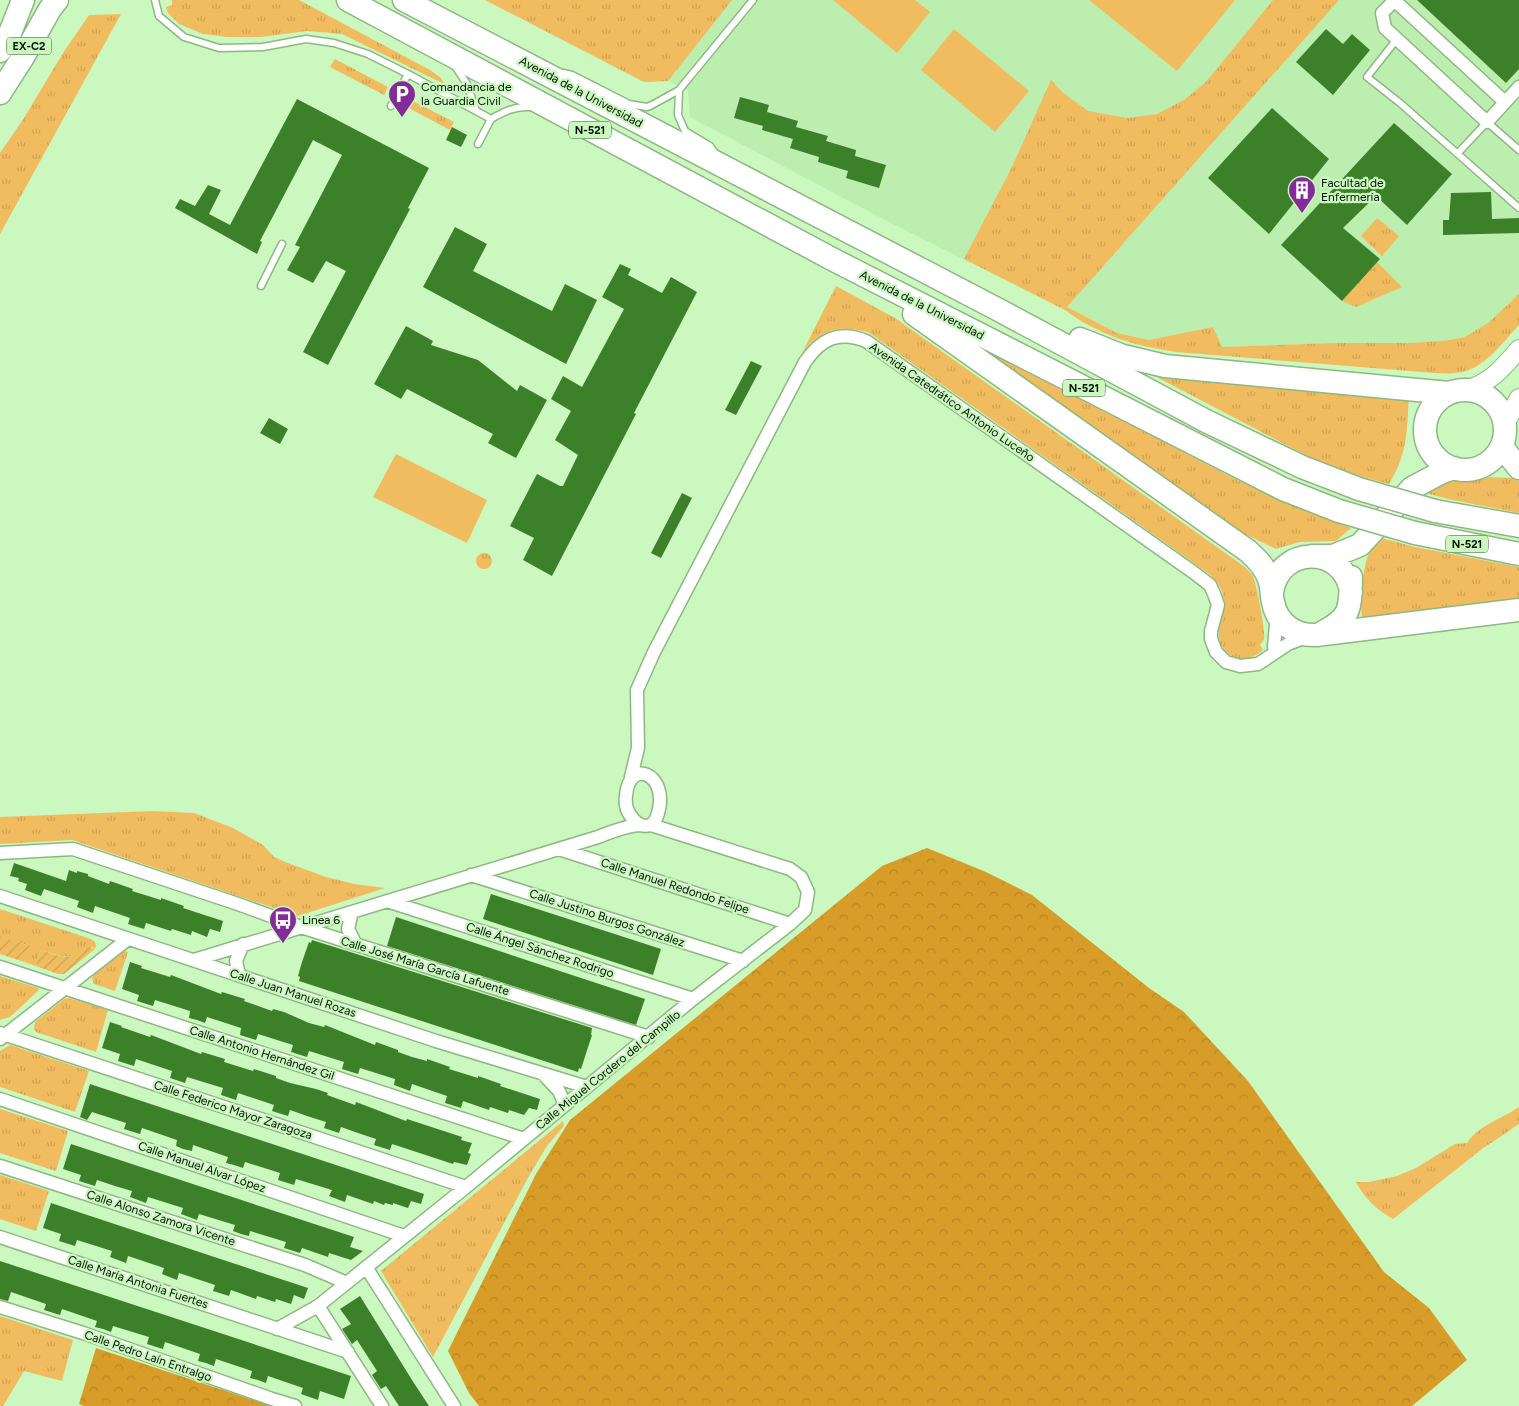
<svg xmlns="http://www.w3.org/2000/svg" width="1519" height="1406" font-family="Figtree,sans-serif">
<defs>
<pattern id="grass-tufts" width="24" height="20" patternUnits="userSpaceOnUse" patternTransform="scale(1.25)"><rect width="24" height="20" fill="#f1bc5f"/><path d="M3 7l-1-3M5 7V3M7 7l1-3M15 17l-1-3M17 17v-4M19 17l1-3" fill="none" stroke="#cda151"/></pattern>
<pattern id="forest-crowns" width="20" height="18" patternUnits="userSpaceOnUse" patternTransform="scale(1.25)"><rect width="20" height="18" fill="#d79d28"/><path d="M2 6a3 3 0 1 1 6 0M12 15a3 3 0 1 1 6 0" fill="none" stroke="#b78622"/></pattern>
<pattern id="garden-furrows" width="10" height="10" patternUnits="userSpaceOnUse" patternTransform="scale(1.25)"><rect width="10" height="10" fill="#f1bc5f"/><path d="M-1 1l2-2M0 10L10 0M9 11l2-2" fill="none" stroke="#cda151"/></pattern>
</defs>
<rect width="100%" height="100%" fill="#caf8bf"/>
<path fill="#bbeeaf" d="M485 0H1519V294L1488 323 1465 337 1450 340 1411 343H1334L1221 347 1213 327 1149 340 1117 333 1067 307 1065 310 887 221 690 117 688 91 668 81 644 82Z"/>
<path fill="url(#grass-tufts)" d="M172 0H299L430 70 441 78 444 84 342 34 307 31 261 37H227L203 34 179 24 168 13 166 7 172 5Z
M485 0H732L668 81 644 82Z
M1273 0H1339L1067 307 1117 333 1149 340 1213 327 1222 347 1334 343H1411L1450 340 1465 337 1488 323 1519 294V325C1504 341 1488 364 1466 371 1453 375 1436 373 1422 372L1176 352C1135 346 1098 335 1065 310L964 259 1011 169 1051 80 1062 92 1088 111 1127 118 1157 114 1184 100 1206 82Z
M121 14 0 234V153L24 118 63 53 89 15Z
M335 59 388 87 384 95 330 67Z
M409 99 454 122 450 130 405 106Z
M1377 218 1399 236 1382 256 1361 236Z
M1377 262 1402 287 1356 307 1342 301Z
M836 286 895 318 1245 567C1247 570 1251 573 1253 576 1256 583 1266 632 1264 639 1264 641 1261 643 1260 645L1263 650C1256 656 1248 660 1239 658 1227 657 1218 645 1219 633 1219 619 1227 612 1223 595 1221 586 1215 579 1208 573L868 332C838 325 823 328 802 353Z
M974 343 1237 480 1316 515 1351 528 1336 541 1300 542 1276 549 1249 536 1247 539Z
M1145 371 1409 394C1407 429 1408 453 1389 484L1360 476 1309 457Z
M1490 477 1511 478 1519 481V513L1448 499 1422 492 1448 479 1463 481 1480 480Z
M1378 537 1415 547 1519 567V603L1363 619C1360 612 1362 608 1362 600 1364 572 1362 562 1378 537Z
M476 561a8 8 0 1 1 16 0a8 8 0 1 1-16 0Z
M153 811 194 813 233 828 263 845 274 857 285 862 326 877 354 884 385 888 298 916 72 840 0 844V817Z
M0 909 91 939 95 942 96 946 95 949 93 947C66 959 70 959 41 950L36 966 24 962 29 946 0 936Z
M123 951 128 952 115 991 94 984 92 978 94 975Z
M0 976 38 988 39 990 10 1017 0 1020Z
M69 998 108 1010 96 1052 36 1032 34 1029 35 1022 64 999Z
M10 1045 89 1071 75 1112 0 1087V1051Z
M1519 1107V1124L1482 1149 1393 1219C1376 1209 1365 1199 1356 1182H1369L1397 1176 1416 1168 1455 1144 1467 1143C1480 1124 1500 1120 1519 1107Z
M0 1109 68 1131 56 1171 0 1153Z
M563 1121 564 1126 547 1146 529 1176 433 1357 381 1271Z
M0 1175 49 1191 36 1231 0 1219Z
M0 1316 73 1340 62 1381 24 1371 3 1406H0Z"/>
<path fill="url(#forest-crowns)" d="M927 848 986 872 1032 895 1149 988 1184 1012 1248 1081 1384 1272 1429 1308 1467 1360 1412 1406H479L469 1393 448 1351 536 1174 570 1120 882 866Z
M96 1348 271 1406H84L79 1404Z"/>
<path fill="url(#garden-furrows)" d="M0 936 30 946 24 962 0 954Z
M89 947 95 949 64 974H58L36 966 41 950C66 958 66 961 89 947Z"/>
<path fill="#f1bc5f" d="M833 0H915L930 12 897 53Z
M1089 0H1235L1177 71Z
M954 29 1029 91 995 132 921 70Z
M396 454 487 500 467 543 373 497Z"/>
<path fill="#3c8129" d="M1417 0H1519V69L1506 83Z
M1326 29 1343 44 1352 34 1370 50 1333 95 1296 62Z
M740 97 769 105 767 112 798 121 796 127 828 136 826 141 856 150 855 156 886 165 879 188 846 178 848 171 818 162 819 157 790 148 793 139 762 130 763 126 734 118Z
M297 99 429 168 408 208 410 209 328 365 303 352 346 271 326 261 313 283 287 270 300 247 295 245 342 155 313 140 260 241 262 242 257 254 175 208 180 199 195 206 208 185 221 190 209 214 230 225Z
M1272 108 1329 159 1269 234 1208 178Z
M1394 123 1452 174 1407 225 1376 196 1343 228 1380 259 1342 301 1281 245Z
M452 127 467 135 461 147 446 140Z
M1491 192 1492 219 1519 218V233L1443 235V220H1449L1451 193Z
M455 227 487 244 473 271 552 311 565 284 597 300 566 364 423 287Z
M620 264 631 269 628 275 662 293 671 277 697 292 634 413 636 414 552 576 523 560 534 538 510 526 537 474 560 486H563L578 455 555 440 571 411 551 399 563 376 582 387 624 309 602 297Z
M406 326 433 341 431 345 478 360 517 391 520 385 547 400 516 458 488 443 493 434 407 389 401 399 374 384Z
M751 361 762 366 736 415 725 410Z
M269 418 288 429 280 444 260 433Z
M682 493 692 498 661 558 651 553Z
M14 863 66 881 69 870 77 873V871L88 874V876L109 884 110 881 133 889 132 891 161 900V898L184 906 183 908 223 921 220 932 210 929 207 937 192 931 191 935 172 929 171 931 146 923 144 929 128 924 130 918 95 906 93 913 77 907 79 901 44 889 41 896 25 890 27 884 18 881 19 878 10 876Z
M491 894 661 949 653 975 483 919Z
M396 917 645 999 636 1025 387 946Z
M312 940 592 1028 591 1035H592L581 1069 579 1068 578 1072 299 981 300 977 298 976 302 962 309 942 311 943Z
M130 962 142 966 141 968 170 977 171 975 221 994 222 992 245 999 244 1001 272 1011 273 1009 284 1012 309 1023 324 1027 325 1025 375 1045 376 1042 398 1050V1052L412 1057 427 1061V1059L450 1067 449 1069 478 1078V1076L501 1084 500 1086 540 1099 537 1110 529 1108 524 1115 509 1110 508 1113 490 1107 489 1110 463 1101 461 1108 445 1103 447 1096 412 1084 410 1091 394 1085 395 1079 360 1068 358 1074 342 1069 344 1062 309 1051 307 1057 291 1052 293 1045 258 1034 256 1040 240 1035 241 1028 207 1017 205 1023 197 1020 189 1018 190 1011 155 1000 153 1006 137 1001 139 995 122 989Z
M110 1022 122 1026 121 1027 150 1037 151 1035 201 1054 202 1052 225 1059 224 1062 253 1071 254 1069 276 1076V1078L290 1083 316 1089 328 1093 327 1095 355 1105 356 1102 406 1121 407 1119 462 1137 461 1140 472 1143 468 1153 471 1154 467 1165 454 1162 453 1164 392 1144 390 1150 374 1145 376 1139 358 1133 341 1127 339 1133 324 1128 326 1122 307 1116 290 1110 288 1116 272 1111 274 1105 238 1093 236 1100 221 1095 223 1088 187 1077 185 1083 170 1078 172 1071 136 1059 134 1066 118 1061 120 1054 102 1048Z
M90 1084 424 1194 421 1204 411 1201 408 1208 393 1203V1205L385 1203 384 1205 374 1201 373 1204 347 1195 345 1202 329 1196 332 1190 296 1179 294 1185 278 1180 280 1173 245 1162 243 1168 234 1165 226 1163 228 1157 193 1145 192 1151 183 1149 176 1146 177 1140 142 1128 140 1134 124 1129 126 1123 92 1112 87 1120 80 1117Z
M71 1144 354 1237 350 1247 363 1251 351 1260 329 1253 328 1257 302 1248 300 1253 284 1248 286 1242 250 1231 249 1236 241 1234 233 1231 235 1225 199 1214 197 1220 181 1214 183 1208 148 1197 146 1203 130 1197 132 1191 115 1186 97 1180 95 1186 79 1181 81 1175 63 1169Z
M51 1203 308 1288 304 1299 294 1295 291 1304 276 1299 275 1302 257 1296 256 1299 231 1290 229 1296 213 1291 215 1285 179 1273 177 1280 162 1274 164 1268 128 1256 126 1263 110 1257 112 1251 77 1240 75 1246 59 1241 61 1234 43 1228Z
M0 1261 351 1376 344 1399 320 1391 318 1400 301 1394 303 1388 268 1376 266 1383 258 1380 250 1378 252 1371 216 1359 214 1366 206 1363 198 1361 200 1354 165 1342 163 1349 147 1344 149 1337 113 1326 111 1332 103 1329 95 1327 97 1321 62 1309 60 1315 44 1310 46 1304 11 1292 8 1301 0 1299Z
M360 1296 412 1380 429 1406H399L386 1386 381 1389 372 1375 377 1371 357 1340 352 1344 342 1329 351 1324 340 1309Z"/>
<g fill="none" stroke-linecap="round" stroke-linejoin="round">
<g stroke="#8db882" stroke-width="9">
<path id="lane" d="M155 0 159 16 184 37 219 48 263 47 306 39 334 43 368 54 408 74 491 119 478 144
M1397 39 1367 77 1400 103 1519 208
M455 66 467 84 476 111
M563 73 572 75 629 104 647 107 652 105 679 90 753 0
M679 90 678 115 685 131 710 146 716 155
M391 106 408 74
M491 119C503 112 515 106 529 107
M1458 153 1487 122 1519 150
M261 286 282 244"/>
</g>
<g stroke="#8db882" stroke-width="15">
<path id="street" d="M1394 0 1505 102
M1395 0 1382 13 1385 28 1487 122 1519 87
M1275 652 1274 646 1277 614
M631 777 638 748 637 690 654 652 805 362C821 339 838 330 866 341L1193 572 1210 585 1214 594 1218 605 1211 631V639L1216 652 1226 662 1240 666 1258 664 1288 644 1309 636
M559 849 790 924
M0 853 73 849 238 904 301 927 649 1037
M471 875 743 961
M0 896 436 1041 587 1087
M387 901 693 999
M352 912 348 929 356 945
M194 960 598 837C611 832 625 826 639 825 642 825 646 827 650 825 655 823 658 815 659 809 667 774 629 757 626 796 624 809 630 818 640 825
M0 967 524 1139
M239 975 236 961 243 944
M0 1033 466 1187
M0 1039 128 939
M543 1074 559 1091 565 1105
M0 1099 404 1236
M0 1166 305 1265 347 1283
M0 1237 348 1352
M366 1267 454 1406
M318 1306 382 1406
M0 1307 83 1333 272 1399 295 1406
M277 1329 318 1306 328 1298 466 1187 693 999 790 924 805 910 808 892 801 877 790 869 651 825"/>
</g>
<g stroke="#8db882" stroke-width="20">
<path id="secondary" d="M1466 390C1491 382 1502 369 1519 349
M1505 424 1519 398"/>
</g>
<g stroke="#8db882" stroke-width="25">
<path id="highway" d="M348 0 832 259 1283 489 1339 511
M404 0 997 309 1206 421 1302 467 1359 489
M0 51 10 33 23 0
M0 93 23 57 50 9 57 0
M914 314 1248 551C1257 559 1265 567 1269 579 1272 586 1271 595 1273 602 1277 624 1296 636 1316 635L1519 610
M1080 339 1123 356 1165 366 1449 393
M1425 430a40 40 0 1 1 80 0a40 40 0 1 1-80 0Z
M1502 447 1519 468
M1435 511 1519 526
M1415 533 1519 554
M1312 556H1333L1360 545 1412 488 1442 472 1454 468
M1272 593C1278 545 1344 544 1351 592
M1323 632C1352 617 1350 608 1351 577"/>
</g>
<use href="#lane" stroke="#fff" stroke-width="6"/>
<use href="#street" stroke="#fff" stroke-width="12"/>
<use href="#secondary" stroke="#fff" stroke-width="18"/>
<use href="#highway" stroke="#fff" stroke-width="22"/>
<g stroke="#8db882" stroke-width="25" stroke-linecap="butt">
<path id="highway-bridge" d="M1359 489 1435 511
M1339 511 1415 533"/>
</g>
<use href="#highway-bridge" stroke="#fff" stroke-width="22"/>
</g>
<defs>
<g id="parking-pin" transform="scale(1.4375)"><path d="M0 17L-7.5 6A9.5 9.5 0 1 1 7.5 6Z" fill="#842b98" stroke="#caf8bf"/><path d="M-3.5-5.5H1a3.5 3.5 0 0 1 0 7H-1V5.5H-3.5ZM-1-3.4V-.6H.8a1.4 1.4 0 0 0 0-2.8Z" fill="#fff"/></g>
<g id="building-pin" transform="scale(1.4375)"><path d="M0 17L-7.5 6A9.5 9.5 0 1 1 7.5 6Z" fill="#842b98" stroke="#caf8bf"/><path d="M-4-6H4V6H1V3H-1V6H-4ZM-2.5-4.3h1.7v1.8h-1.7ZM.8-4.3h1.7v1.8H.8ZM-2.5-1h1.7V.8h-1.7ZM.8-1h1.7V.8H.8Z" fill="#fff"/></g>
<g id="bus-pin" transform="scale(1.4375)"><path d="M0 17L-7.5 6A9.5 9.5 0 1 1 7.5 6Z" fill="#842b98" stroke="#caf8bf"/><path d="M-5-6H5V4H4V6H2V4H-2V6H-4V4H-5ZM-3.5-4V0h7V-4ZM-3.5 1.2v1.5H-2V1.2ZM2 1.2v1.5H3.5V1.2Z" fill="#fff"/></g>
</defs>
<g fill-rule="evenodd">
<use href="#parking-pin" x="402" y="94"/>
<use href="#building-pin" x="1302" y="190"/>
<use href="#bus-pin" x="283" y="920"/>
</g>
<g text-anchor="middle" stroke-width="4.5" stroke-linejoin="round" paint-order="stroke">
<g fill="#caf8bf" stroke="#3f573a" stroke-width="1">
<rect x="6.5" y="37.5" width="45" height="17" rx="4"/>
<rect x="569" y="121.5" width="42" height="17" rx="4"/>
<rect x="1063" y="379.5" width="42" height="17" rx="4"/>
<rect x="1446" y="535.5" width="42" height="17" rx="4"/>
</g>
<g font-size="11" font-weight="bold" fill="#031201">
<text x="29" y="50">EX-C2</text>
<text x="590" y="134">N-521</text>
<text x="1084" y="392">N-521</text>
<text x="1467" y="548">N-521</text>
</g>
<g font-size="12" fill="#031201" stroke="#caf8bf" text-anchor="start">
<text x="421" y="91">Comandancia de<tspan x="421" dy="14">la Guardia Civil</tspan></text>
<text x="1321" y="187">Facultad de<tspan x="1321" dy="14">Enfermería</tspan></text>
<text x="302" y="924">Linea 6</text>
</g>
<g font-size="12" fill="#031201" stroke="#caf8bf">
<text transform="translate(581 92) rotate(28)" y="4">Avenida de la Universidad</text>
<text transform="translate(922 305) rotate(27)" y="4">Avenida de la Universidad</text>
<text transform="translate(952 402) rotate(35)" y="4">Avenida Catedrático Antonio Luceño</text>
<text transform="translate(675 886) rotate(18)" y="4">Calle Manuel Redondo Felipe</text>
<text transform="translate(607 918) rotate(18)" y="4">Calle Justino Burgos González</text>
<text transform="translate(540 950) rotate(18)" y="4">Calle Ángel Sánchez Rodrigo</text>
<text transform="translate(425 966) rotate(17)" y="4">Calle José María García Lafuente</text>
<text transform="translate(293 993) rotate(18)" y="4">Calle Juan Manuel Rozas</text>
<text transform="translate(262 1053) rotate(18)" y="4">Calle Antonio Hernández Gil</text>
<text transform="translate(608 1070) rotate(-39)" y="4">Calle Miguel Cordero del Campillo</text>
<text transform="translate(233 1110) rotate(18)" y="4">Calle Federico Mayor Zaragoza</text>
<text transform="translate(202 1167) rotate(19)" y="4">Calle Manuel Alvar López</text>
<text transform="translate(161 1218) rotate(18)" y="4">Calle Alonso Zamora Vicente</text>
<text transform="translate(138 1282) rotate(18)" y="4">Calle María Antonia Fuertes</text>
<text transform="translate(148 1356) rotate(19)" y="4">Calle Pedro Laín Entralgo</text>
</g>
</g>
</svg>
